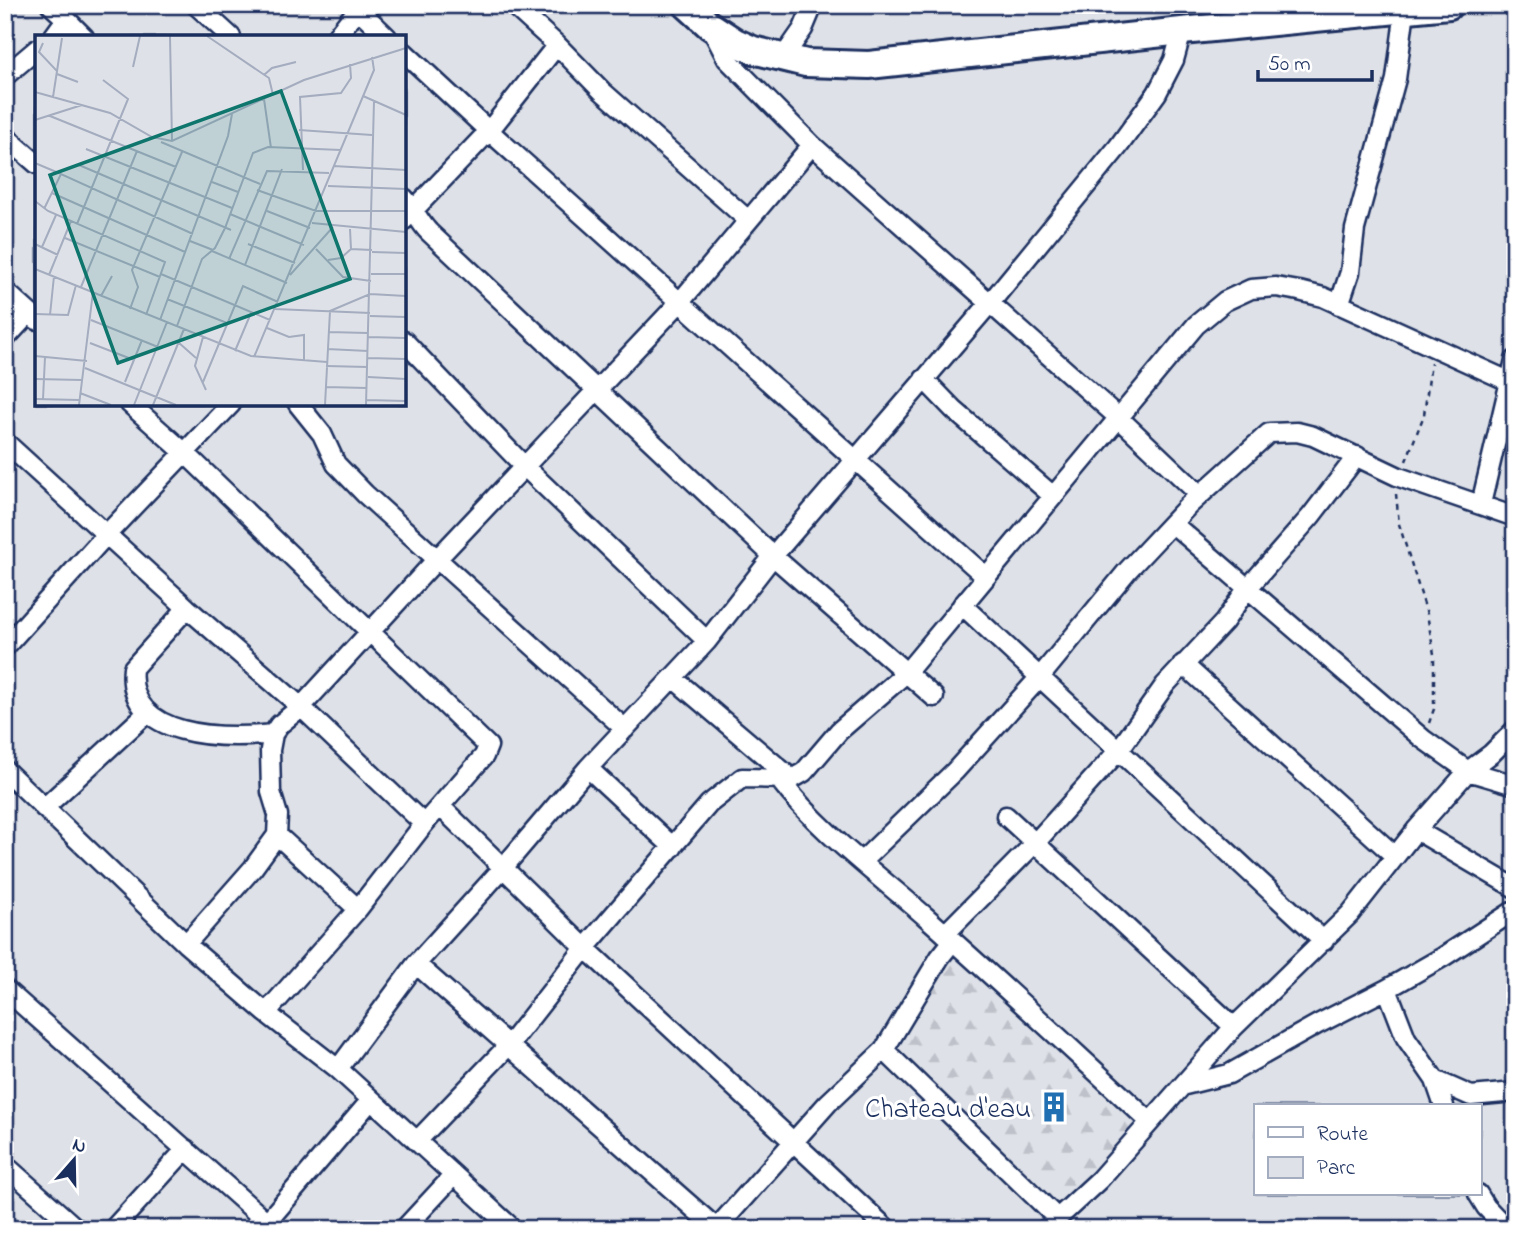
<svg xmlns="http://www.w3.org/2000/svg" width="1520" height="1234" font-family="'Indie Flower',sans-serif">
<defs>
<pattern id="forest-firs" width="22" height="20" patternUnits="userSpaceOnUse" patternTransform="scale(1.75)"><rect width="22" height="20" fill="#dee1e7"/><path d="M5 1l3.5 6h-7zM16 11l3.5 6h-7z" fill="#bec1c9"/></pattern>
</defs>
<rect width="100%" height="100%" fill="#fff"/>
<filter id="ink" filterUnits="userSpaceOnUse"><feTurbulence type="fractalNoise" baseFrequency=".0143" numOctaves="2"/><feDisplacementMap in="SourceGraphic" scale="14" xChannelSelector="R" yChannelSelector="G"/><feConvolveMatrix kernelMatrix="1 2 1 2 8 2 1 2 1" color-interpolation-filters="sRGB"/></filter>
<g filter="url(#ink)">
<path fill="#dee1e7" stroke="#7c88a2" stroke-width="2" fill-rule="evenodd" d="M5 5H1515V1229H5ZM37 37H404V404H37ZM1256 1106H1480V1194H1256Z"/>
<path fill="url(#forest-firs)" stroke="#7c88a2" stroke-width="2" d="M953 950 1144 1123 1057 1212 890 1049Z"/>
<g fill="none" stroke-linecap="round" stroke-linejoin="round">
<g stroke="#1b2f5e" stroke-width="23">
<path id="street" d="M51 5 66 19
M196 5 231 37
M354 5 387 37
M513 5 557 45 602 91 748 220
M711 28 727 59 812 145 1119 418 1199 494
M53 37 66 19 84 37
M336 37 361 5
M404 52 489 131 985 576
M782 59 803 29 813 5
M5 76 37 49
M5 136 37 164
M404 198C415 209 418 221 429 232L773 556 934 697
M404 220 489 131 557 45
M5 291 37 320
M1339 305 1350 272 1355 229 1396 79 1405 10
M5 339 29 313
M404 341 526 468 707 641
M924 379 954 410 1053 496
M130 404 185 453 488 746 484 756 424 824 358 909 266 1013
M298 404 322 434 336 464 365 494 625 729
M5 442 187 608 301 707 424 824
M1481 504 1515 360
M1173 524 1423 739 1468 771 1515 785
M962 605 1324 941
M187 608 133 668C125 740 225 739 273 734
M5 647 106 535 231 404
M1183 664 1395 856
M673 678 792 779
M588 768 673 847
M5 770 186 944 266 1013 338 1069 513 1229
M779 779C819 832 876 873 926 917 1002 984 1076 1053 1150 1122
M440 806 585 948 887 1229
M44 808 147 713
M1006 816 1234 1027
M1416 830 1515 888
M277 835 358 909
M862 861 955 771 1040 677 1128 570 1189 505 1269 433 1297 432 1313 436 1399 477 1515 517
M945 934 1036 842 1119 750 1165 685 1224 622 1246 590 1311 516 1357 456
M186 944 253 868 277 835 278 815 271 792 270 750 273 734 279 725 301 707 437 559 680 302 812 145
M416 964 716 1228
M5 989 267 1222
M1387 989 1406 1038 1435 1080 1444 1106
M884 1050 940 957 952 942
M338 1069 416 964 502 869 588 768 707 641 773 556 990 303 1118 147 1157 93 1174 60 1182 31
M1435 1080 1471 1096 1515 1092
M1185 1085 1229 1074 1318 1024 1387 989 1443 957 1515 910
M417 1141 509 1045 585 948 709 804 742 778 792 779 804 772 839 731 906 673 1196 325 1225 301 1251 289 1276 287 1299 291 1323 297 1515 384
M5 1165 77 1229
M1478 1194 1486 1207 1507 1229
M113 1229 186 1149
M261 1229 371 1100
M404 1229 454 1175
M716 1229 828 1103 884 1050 1057 1218
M1046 1229 1099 1180 1234 1027 1350 914 1416 830 1468 771 1491 754 1515 730"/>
</g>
<g stroke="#1b2f5e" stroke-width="32">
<path id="secondary" d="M687 5 709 25 735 42 753 50 806 63 869 65 1182 31 1449 5"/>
</g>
<path stroke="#1b2f5e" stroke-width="2.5" stroke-dasharray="5 5" stroke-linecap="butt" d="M1406 461 1424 415 1431 363
M1396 494 1399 524 1427 614 1434 654V709L1429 723"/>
<use href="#street" stroke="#fff" stroke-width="18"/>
<use href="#secondary" stroke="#fff" stroke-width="26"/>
</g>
</g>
<defs>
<g id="building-bare" transform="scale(2.415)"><path d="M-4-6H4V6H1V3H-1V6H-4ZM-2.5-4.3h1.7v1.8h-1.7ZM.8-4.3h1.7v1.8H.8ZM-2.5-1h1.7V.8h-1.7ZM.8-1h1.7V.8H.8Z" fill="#1f6fb2" stroke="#fff" stroke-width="2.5" paint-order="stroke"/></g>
</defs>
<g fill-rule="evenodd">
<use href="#building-bare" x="1054" y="1107"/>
</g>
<g text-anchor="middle" stroke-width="6" stroke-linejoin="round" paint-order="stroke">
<g font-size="28" fill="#1b2f5e" stroke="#fff" text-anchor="end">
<text x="1031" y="1117">Chateau d'eau</text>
</g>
</g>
<g transform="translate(35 35)">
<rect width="371" height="371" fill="#fff"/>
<path d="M0 1H371V370H0Z" fill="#dee1e7"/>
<path d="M314 216H335L332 244H315L310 222ZM213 232 251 248 243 266 208 251Z" fill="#dee1e7"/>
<path fill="none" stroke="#a4acbf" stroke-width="2" d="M135 1 137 106M172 1 234 43 238 60M8 8 4 17 22 36 18 62M98 32 105 1M22 36 27 3M22 39 43 47M229 40 237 33 261 27M0 57 75 78 117 102 137 106 269 45 371 13M328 61 371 80M229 64 236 113M15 81 141 132M0 85 47 70M264 95 337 100M126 107 225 149M51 114 197 173M0 128 26 139M44 130 196 195M298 131 371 135M268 135 265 62 306 58 316 43 315 29M177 147 203 157M293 151 371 154M222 155 281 176H371M17 158 150 217M0 166 13 176 130 227 111 280M9 174 26 139 158 199M232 176 275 193M195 179 269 210M277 188 371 197M42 189 93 64 68 45M315 194 316 214 337 215M30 203 125 242M155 206 178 215M0 209 23 220M213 209 260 228M7 212 21 180M281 214 308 242 336 246M177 216 252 248M337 217 371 218M194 224 232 136 294 138M293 225 306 223 316 214M210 230 247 134M0 234 216 321 292 327M126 239 235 285M336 239H371M14 240 36 186M255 240 298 192M46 252 102 116M66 261 77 241M132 264 192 288M95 274 103 252 97 235 147 117M240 274 335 278M0 279 33 280 41 250M15 280 19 241M335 281 371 282M56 285 123 312M125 285 193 101 197 79M142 291 167 224 180 213 190 193 218 118 233 112 306 115M232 293 254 302 269 300V325M293 297 333 298M168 302 160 331 171 355M333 302 371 303M143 307 161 323M55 308 99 325M292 314 333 316M200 316 216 278M0 321 52 326M219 322 339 35 337 22M333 323 371 324M291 331 333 332M50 333 141 370M333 342 371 344M0 344 47 345M90 347 107 305M168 347 208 251 243 267M290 352 332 353M45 358 76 370M0 364 44 365M8 364 10 322M331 365 371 366M44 370 58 257M99 370 132 287M118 370 149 294M290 370 295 276 335 259 371 261M331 370 339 66"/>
<path fill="#0f766e" fill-opacity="0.15" stroke="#0f766e" stroke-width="3.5" d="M246 56 315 244 83 328 15 140Z"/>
<rect width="371" height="371" fill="none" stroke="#1b2f5e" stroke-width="3.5"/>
</g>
<rect width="1520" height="1234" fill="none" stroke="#fff" stroke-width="28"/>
<rect x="14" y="14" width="1492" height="1206" fill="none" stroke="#1b2f5e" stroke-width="2.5" filter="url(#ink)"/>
<rect x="1254" y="1104" width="228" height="91" fill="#ffffff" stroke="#a4acbf" stroke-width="2"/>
<rect x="1268" y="1127" width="35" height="10" fill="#ffffff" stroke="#a4acbf" stroke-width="2"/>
<text x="1317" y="1140" font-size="21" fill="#1b2f5e">Route</text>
<rect x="1268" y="1157" width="35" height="21" fill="#dee1e7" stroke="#a4acbf" stroke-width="2"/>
<text x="1317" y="1174" font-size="21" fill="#1b2f5e">Parc</text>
<g transform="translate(74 1160) rotate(20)" stroke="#ffffff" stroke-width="5" paint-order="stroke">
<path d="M0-5L12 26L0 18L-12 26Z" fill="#1b2f5e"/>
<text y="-10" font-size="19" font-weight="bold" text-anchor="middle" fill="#1b2f5e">N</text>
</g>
<path d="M1258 70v10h114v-10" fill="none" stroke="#1b2f5e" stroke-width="3.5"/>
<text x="1268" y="70" font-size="21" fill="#1b2f5e" stroke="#ffffff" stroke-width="5" paint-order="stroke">50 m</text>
</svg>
